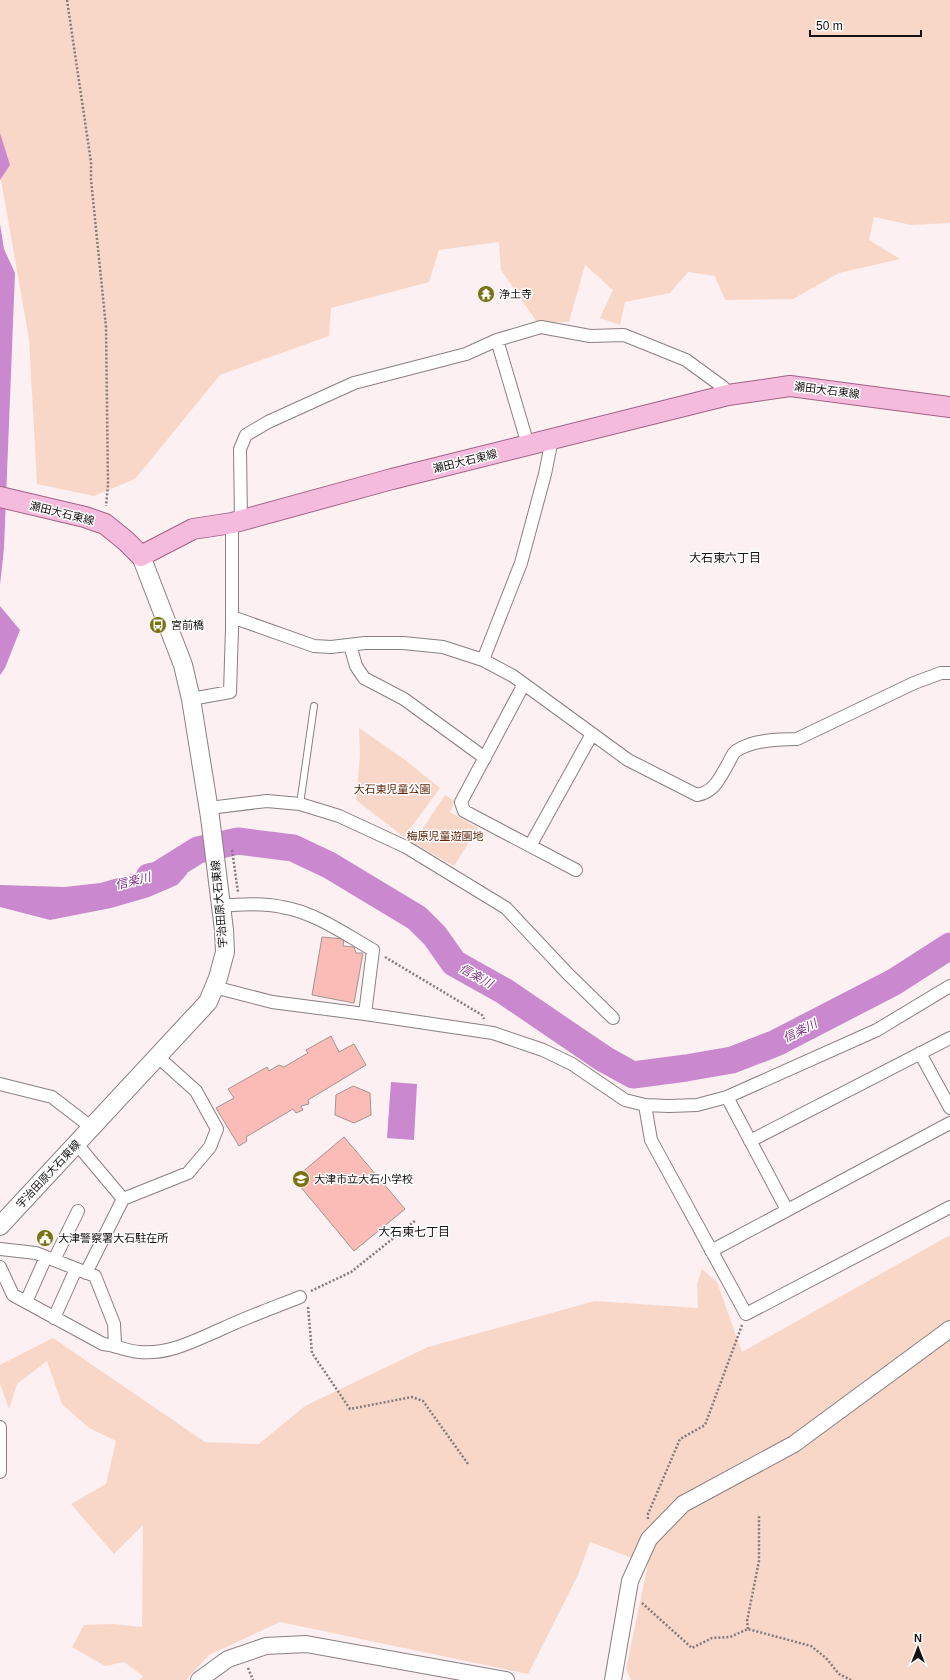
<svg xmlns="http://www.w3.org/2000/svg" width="950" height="1680" font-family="Helvetica,'Noto Sans JP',sans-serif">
<rect width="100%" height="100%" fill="#fcf0f2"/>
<path fill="#f9d7c8" d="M0 0H950V223L911 225 874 217 869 240 900 259 839 273 793 299 725 300 715 276 688 272 670 293 625 302 620 325 600 318 613 290 585 265 569 322H537L501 270 499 242 439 250 429 282 331 308 329 336 220 375 135 479 94 496 37 484 29 339 0 174Z
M359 728 405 760 440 788 404 837 356 800 360 755Z
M445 795 455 801 450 812 478 828 454 866 413 843Z
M950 1235V1680H631L626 1669 648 1564 590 1542 578 1575 528 1674 280 1622 209 1655 186 1680H140L143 1676 124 1662 105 1666 72 1647 84 1625 113 1624 142 1627 143 1525 114 1554 71 1504 106 1484 116 1441 89 1428 62 1404 47 1361 17 1384 9 1409 0 1384V1365L53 1338 205 1442 259 1444 305 1406 428 1347 595 1301 698 1308 697 1284 702 1269 717 1282 742 1352Z"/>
<path fill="#ca88ce" d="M0 133 10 165 0 180Z
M0 224 4 249 15 273 4 548 0 585Z
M0 606 20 630 5 668 0 675Z
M186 859 187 874 177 885 149 897 111 908 50 920 0 907V885L65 887 100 883Z
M391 1082 417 1084 414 1140 387 1138Z"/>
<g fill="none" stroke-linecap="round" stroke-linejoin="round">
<path stroke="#ca88ce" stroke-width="27" d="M149 877 158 875 198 850 238 841 293 848 329 865 417 918 435 936 454 963 504 991 604 1059 633 1075 686 1068 732 1060 776 1043 894 982 950 946"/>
</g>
<path fill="#fbbcb7" stroke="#a09594" d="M322 937 344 939 343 946 354 947 356 953H363L354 1003 312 995Z
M331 1036 339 1052 354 1044 366 1065 308 1100 309 1104 301 1106 303 1110 296 1113 293 1109 246 1137 247 1141 239 1146 216 1108 234 1098 228 1089 267 1067 269 1071 279 1065 284 1067 308 1053 306 1050Z
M353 1086 370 1093 371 1115 354 1123 335 1115 336 1095Z
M344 1137 405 1209 354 1251 294 1179Z"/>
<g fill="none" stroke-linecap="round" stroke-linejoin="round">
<g stroke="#8a7f81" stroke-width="8">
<path id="service" d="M300 804 314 706"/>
</g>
<g stroke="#8a7f81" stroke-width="14">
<path id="minor" d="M497 340 528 445
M241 521 240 449 246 435 268 422 354 383 466 354 497 340 541 327 590 336 624 335 686 360 723 387 728 395
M232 617 314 646 331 647 365 643H403L443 647 483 660 513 676 628 760 697 795C715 792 720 777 729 762 731 758 733 753 736 751 752 740 778 739 797 739L914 683 941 673H950
M350 645 356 666 364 678 404 699 485 758
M483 660 521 563 545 474 552 439
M524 684 461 802 464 811 576 870
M191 699 230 692 232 629V523
M209 808 267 801 300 804 339 816 406 847 506 908 568 974 613 1018
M530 846 592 734
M221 906C241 904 262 903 282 907 314 912 345 934 373 950L365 1014
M214 987 272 1002 365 1014 493 1033 543 1050 572 1064 625 1100 645 1105 669 1106 697 1105 727 1097 877 1030 950 986
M920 1053 950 1108
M0 1084 52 1097 91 1127
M727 1097 787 1210
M645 1105 651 1140 746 1314 950 1207
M750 1141 950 1038
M76 1143 123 1199 86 1273
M123 1199 188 1173 210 1147 217 1129 196 1091 157 1056
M0 1249 36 1253 95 1276 114 1324 115 1345
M711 1251 950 1123
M54 1260 78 1211
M0 1267 13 1295 103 1344C115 1345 126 1351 139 1352 170 1355 198 1339 226 1327 250 1316 275 1307 300 1297
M26 1302 46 1257
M54 1318 76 1269
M0 1427V1472"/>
</g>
<g stroke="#8a7f81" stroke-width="18">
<path id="tertiary" d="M199 1680 228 1659 266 1646 306 1644 506 1680
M613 1680 630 1581 649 1539 683 1504 794 1444 950 1329"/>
</g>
<g stroke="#8a7f81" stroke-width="20">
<path id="secondary" d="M0 1226 208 1002 218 978 225 952 224 930 210 817 191 699 183 665 141 556"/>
</g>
<g stroke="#a26287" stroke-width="22">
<path id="primary" d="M0 497 85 517 105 524 126 541 141 556 193 529 232 523 392 479 728 395 790 386 950 407"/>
</g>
<path stroke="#827a7c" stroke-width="2.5" stroke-dasharray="2 2" stroke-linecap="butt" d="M67 0 91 162V180L106 327 108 485 106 506
M232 850 238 892
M385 957 482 1015 484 1019
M311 1291 351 1272 416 1220
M308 1307 312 1353 350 1409 412 1397 423 1401 468 1464
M648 1519V1514L680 1439 705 1425 742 1325
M642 1603 692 1648 712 1638 730 1637 748 1629 811 1646 826 1658 839 1674 851 1680
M748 1629 747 1621 759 1561V1515
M248 1668 253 1680"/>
<use href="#service" stroke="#fff" stroke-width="6"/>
<use href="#minor" stroke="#fff" stroke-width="12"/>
<use href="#tertiary" stroke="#fff" stroke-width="16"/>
<use href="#secondary" stroke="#fff" stroke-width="18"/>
<use href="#primary" stroke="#f4bbdc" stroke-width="20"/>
</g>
<defs>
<g id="temple-disc" transform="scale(0.9)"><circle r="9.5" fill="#7a7213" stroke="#fff"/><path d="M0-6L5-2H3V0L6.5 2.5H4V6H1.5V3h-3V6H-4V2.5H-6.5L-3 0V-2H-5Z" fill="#fff"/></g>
<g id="bus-disc" transform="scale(0.9)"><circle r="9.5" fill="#7a7213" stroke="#fff"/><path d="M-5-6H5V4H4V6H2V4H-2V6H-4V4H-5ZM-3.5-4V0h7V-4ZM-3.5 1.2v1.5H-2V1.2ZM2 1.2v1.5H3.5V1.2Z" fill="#fff"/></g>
<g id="school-disc" transform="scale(0.9)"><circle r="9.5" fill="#7a7213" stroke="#fff"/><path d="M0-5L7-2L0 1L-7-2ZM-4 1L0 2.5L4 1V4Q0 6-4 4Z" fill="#fff"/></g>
<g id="civic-disc" transform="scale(0.9)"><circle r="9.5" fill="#7a7213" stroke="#fff"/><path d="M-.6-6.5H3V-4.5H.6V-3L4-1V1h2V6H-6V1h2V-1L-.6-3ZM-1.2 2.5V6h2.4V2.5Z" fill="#fff"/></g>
</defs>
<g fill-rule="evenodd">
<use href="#temple-disc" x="486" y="294"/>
<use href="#bus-disc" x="158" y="625"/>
<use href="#school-disc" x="301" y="1179"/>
<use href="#civic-disc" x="45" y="1238"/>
</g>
<g text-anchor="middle" stroke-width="3" stroke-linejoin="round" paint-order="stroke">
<g font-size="11" fill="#161213" stroke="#fff" text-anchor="start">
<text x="499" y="298">浄土寺</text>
<text x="171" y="629">宮前橋</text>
<text x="314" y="1183">大津市立大石小学校</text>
<text x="58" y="1242">大津警察署大石駐在所</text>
</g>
<g font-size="11" fill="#161213" stroke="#fff">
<text transform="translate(827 390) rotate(7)" y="4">瀬田大石東線</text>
<text transform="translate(465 461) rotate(-14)" y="4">瀬田大石東線</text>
<text transform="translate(62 513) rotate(14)" y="4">瀬田大石東線</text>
<text transform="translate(219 904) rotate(-95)" y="4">宇治田原大石東線</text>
<text transform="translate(48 1174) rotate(-47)" y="4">宇治田原大石東線</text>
</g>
<g font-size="11" fill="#5d2506" stroke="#fff">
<text x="392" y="793">大石東児童公園</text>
<text x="445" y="840">梅原児童遊園地</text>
</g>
<g font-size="12" fill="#161213" stroke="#fff">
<text x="725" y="562">大石東六丁目</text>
<text x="414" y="1236">大石東七丁目</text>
</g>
<g font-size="12" font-style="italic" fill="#7f3085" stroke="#fff">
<text transform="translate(133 881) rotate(-14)" y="4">信楽川</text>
<text transform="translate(476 976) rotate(29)" y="4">信楽川</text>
<text transform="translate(800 1031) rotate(-27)" y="4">信楽川</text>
</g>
</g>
<g transform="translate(918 1648)" stroke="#ffffff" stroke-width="3" paint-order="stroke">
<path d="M0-3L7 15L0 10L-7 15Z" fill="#161213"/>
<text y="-6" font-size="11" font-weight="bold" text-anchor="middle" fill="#161213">N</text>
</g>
<path d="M810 30v6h111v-6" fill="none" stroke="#161213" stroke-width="2"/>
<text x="816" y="30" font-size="12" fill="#161213" stroke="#ffffff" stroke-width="3" paint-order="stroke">50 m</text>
</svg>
